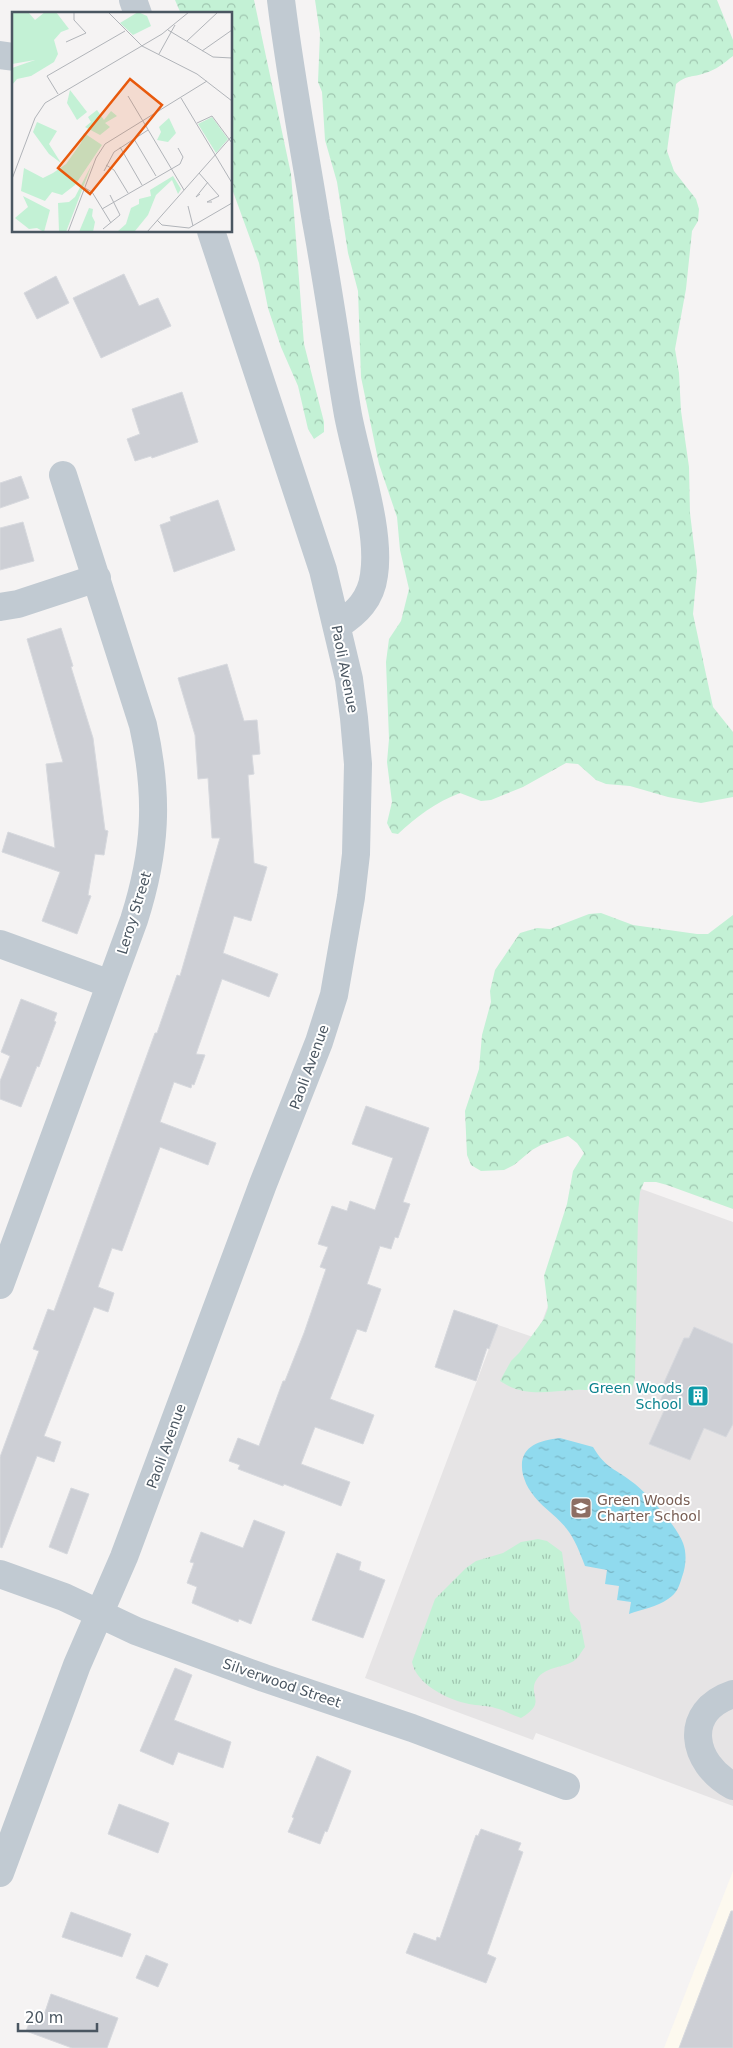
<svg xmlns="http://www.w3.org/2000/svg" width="733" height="2048" font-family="'DejaVu Sans',sans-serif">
<defs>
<pattern id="forest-crowns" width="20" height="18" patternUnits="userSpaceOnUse" patternTransform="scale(1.25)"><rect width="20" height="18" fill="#c3f1d5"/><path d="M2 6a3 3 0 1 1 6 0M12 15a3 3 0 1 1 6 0" fill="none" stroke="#a0c6b0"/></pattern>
<pattern id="park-tufts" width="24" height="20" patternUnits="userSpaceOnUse" patternTransform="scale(1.25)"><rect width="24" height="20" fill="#c3f1d5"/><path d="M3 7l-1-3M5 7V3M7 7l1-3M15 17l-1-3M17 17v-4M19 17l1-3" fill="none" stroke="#a0c6b0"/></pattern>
<pattern id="water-ripples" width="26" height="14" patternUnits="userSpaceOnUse" patternTransform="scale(1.25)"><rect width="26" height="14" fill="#90daee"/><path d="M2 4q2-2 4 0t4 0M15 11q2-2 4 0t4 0" fill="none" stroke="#78b4c4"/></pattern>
</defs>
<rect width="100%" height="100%" fill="#f5f3f3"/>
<path fill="#fdf9ef" d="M733 1871V2048H664Z"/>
<path fill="#e6e4e5" d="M597 1173 733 1222V1806L536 1733 533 1740 365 1678 498 1325 536 1338Z"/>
<path fill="url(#forest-crowns)" d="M175 0H254L291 174 304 344 324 422V432L314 439 308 429 298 386 281 347 268 308 259 263 231 186V14H181Z
M315 0H717L733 40V56C724 63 716 70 705 73 692 78 688 74 676 84L667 151 674 171 696 199 699 209 698 221 692 231 686 289 675 349 679 373 681 411 689 467 690 513 697 571 693 614 713 707 733 732V797L701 803 668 797 630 786 606 784 596 780 578 764 566 763 523 787 491 800 481 801 460 793C436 802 416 817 398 834L392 833 387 823 392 802 387 762 389 739 386 662 389 639 401 621 409 589 400 550 397 517 379 464 361 377 358 291 348 253 337 182 325 140 322 92 318 82 320 34Z
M601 913 633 925 697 934H708L733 915V1209L667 1185 656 1182H644L640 1192 638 1214 635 1377 632 1389 622 1396C607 1393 591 1389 576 1390 548 1391 525 1398 500 1381L511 1361 519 1353 544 1319 548 1308 544 1276 567 1204 573 1171 584 1153 577 1143 568 1136 541 1145 532 1150 514 1165 504 1170 481 1171 471 1165 467 1155 465 1111 479 1069 482 1035 491 1002 490 991 495 970 520 933 537 928 550 929 589 914Z"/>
<path fill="url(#park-tufts)" d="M538 1539 547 1541 562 1552 570 1611 580 1622 585 1647C581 1652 577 1660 572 1662 561 1668 545 1667 537 1679 526 1695 549 1702 521 1718 512 1715 504 1710 495 1708 487 1705 477 1706 469 1704 448 1700 416 1684 412 1662L435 1599 466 1568 476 1561 503 1553 521 1542Z"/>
<path fill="url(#water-ripples)" d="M560 1438 593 1447C606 1469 615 1468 635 1484 650 1497 676 1525 683 1543 687 1553 686 1567 682 1577 679 1587 677 1593 668 1599 657 1607 642 1609 629 1614L631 1602 617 1600 619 1586 605 1584 607 1570 585 1566C580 1553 575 1539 566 1528 556 1515 540 1506 531 1492 527 1487 525 1481 523 1475 517 1447 537 1441 560 1438Z"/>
<path fill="#cdcfd5" stroke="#d7d9de" d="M124 274 139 306 158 298 171 326 101 358 73 298Z
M56 276 69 303 37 319 24 293Z
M182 392 198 442 152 458 151 456 135 461 127 439 140 434 132 409Z
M21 476 29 498 0 508V483Z
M218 500 235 550 174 572 160 525 171 521 170 517Z
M23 522 34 561 0 570V528Z
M61 628 73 666 71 667 93 738 105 830 108 831 104 855 95 854 88 895 91 896 77 934 42 921 60 872 2 852 8 832 55 848 46 764 63 762 27 639Z
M227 664 244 721 257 720 260 754 252 755 254 774 248 775 254 863 267 867 251 921 234 916 223 953 278 974 269 997 222 979 196 1054 205 1055 194 1085 192 1084 191 1088 174 1082 160 1122 216 1143 208 1165 160 1147 122 1251 112 1248 98 1287 114 1293 108 1312 94 1307 44 1436 61 1442 54 1462 37 1456 2 1548 0 1547V1457L39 1351 33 1349 48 1309 54 1311 155 1033H157L177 975 180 976 220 838H212L208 778 198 779 195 735 178 678Z
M21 999 57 1013 54 1021 56 1022 39 1067 37 1066 21 1107 0 1099V1081L10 1056 1 1052Z
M366 1106 429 1128 403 1202 410 1204 398 1238 395 1237 391 1249 380 1246 367 1284 381 1289 366 1332 357 1329 330 1399 374 1415 363 1444 315 1427 301 1464 350 1482 341 1506 284 1484 283 1486 238 1469 240 1465 229 1461 238 1438 259 1446 283 1381H285L304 1333 326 1269 320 1267 328 1247 318 1244 332 1206 347 1211 350 1201 375 1210 393 1158 352 1144Z
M454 1310 498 1325 489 1349 487 1348 476 1381 435 1367Z
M694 1327 733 1344V1424L726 1437 704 1428 690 1460 649 1444 667 1404 660 1401 666 1388 662 1387 684 1338H689Z
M71 1488 89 1494 67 1554 49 1547Z
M254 1520 285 1532 251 1624 239 1619 238 1622 192 1603 197 1587 187 1583 194 1563 190 1562 201 1532 243 1548Z
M337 1553 361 1562 359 1570 385 1580 363 1638 312 1620Z
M175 1668 192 1675 174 1720 231 1742 223 1768 178 1752 173 1765 140 1751Z
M317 1756 351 1771 327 1832 325 1831 320 1844 288 1832 294 1818 292 1817Z
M119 1804 169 1823 158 1853 108 1834Z
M481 1829 521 1843 518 1850 523 1852 487 1954 496 1958 486 1983 406 1953 414 1933 436 1941 437 1937 440 1938 476 1835 478 1836Z
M731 1911H733V2048H679Z
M71 1912 131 1934 122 1957 62 1937Z
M146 1955 168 1964 158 1987 136 1978Z
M51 1994 118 2018 107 2048H72L26 2031 34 2011 44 2015Z"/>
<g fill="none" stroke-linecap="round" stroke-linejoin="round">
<path stroke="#c1cad2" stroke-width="28" d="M133 0 138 14
M281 0C290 74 304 147 316 221 328 285 337 351 348 415 357 462 381 530 374 575 371 599 357 613 338 625
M0 55 14 57
M0 607 18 604 97 578
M0 944 110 984
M0 1285 134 920C156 851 159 797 143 725L63 475
M0 1574 64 1597 136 1631 264 1678 412 1728 566 1786
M733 1694C682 1711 691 1763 733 1786
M0 1873 77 1665 124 1557 263 1184 319 1042 334 995 351 897 356 854 358 764 354 718 349 679 323 570 211 231"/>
</g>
<defs>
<g id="building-square" transform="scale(1.125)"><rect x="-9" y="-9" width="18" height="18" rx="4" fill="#0f9aa8" stroke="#fff"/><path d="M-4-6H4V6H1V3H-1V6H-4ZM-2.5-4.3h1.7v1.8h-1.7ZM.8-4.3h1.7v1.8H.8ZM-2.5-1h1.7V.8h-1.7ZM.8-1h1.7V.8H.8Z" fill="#fff"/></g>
<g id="school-square" transform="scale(1.125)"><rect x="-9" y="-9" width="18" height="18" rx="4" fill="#8d6e63" stroke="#fff"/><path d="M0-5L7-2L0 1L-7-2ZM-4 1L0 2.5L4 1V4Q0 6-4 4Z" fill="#fff"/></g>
</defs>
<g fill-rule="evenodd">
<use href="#building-square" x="698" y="1396"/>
<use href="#school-square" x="581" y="1508"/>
</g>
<g text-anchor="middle" stroke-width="4" stroke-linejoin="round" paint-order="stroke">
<g font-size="14" fill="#4a5661" stroke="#fff">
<text transform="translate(345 669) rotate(79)" y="5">Paoli Avenue</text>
<text transform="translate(134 913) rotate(-73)" y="5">Leroy Street</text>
<text transform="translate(309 1067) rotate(-70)" y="5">Paoli Avenue</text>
<text transform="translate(166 1446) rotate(-70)" y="5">Paoli Avenue</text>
<text transform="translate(282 1683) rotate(19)" y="5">Silverwood Street</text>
</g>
<g font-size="14" fill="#0d838f" stroke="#fff" text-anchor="end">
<text x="682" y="1393">Green Woods<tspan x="682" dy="16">School</tspan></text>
</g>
<g font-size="14" fill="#785e54" stroke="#fff" text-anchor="start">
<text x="597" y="1505">Green Woods<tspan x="597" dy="16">Charter School</tspan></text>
</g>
</g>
<g transform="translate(12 12)">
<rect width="220" height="220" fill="#f5f3f3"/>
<path d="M0 0H16L23 8 33 0H44L57 17 49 20 42 28 46 42 42 50 19 64 5 67 0 73V56L23 48 0 52ZM58 78 75 100 65 108 55 91ZM85 98 92 108 99 99 105 104 93 111 98 115 88 123 73 115 79 110 76 105ZM157 106 164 121 156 130 145 128 149 120 147 115ZM25 110 45 119 37 132 49 151 37 142 21 120ZM72 121 90 133 63 173 50 183 40 180 33 189 9 179 12 156 31 166 41 161 54 152 69 131ZM80 152 54 220H47L46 191 57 190 63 185ZM161 164 169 177 166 182 160 168 144 183 136 203 123 219 105 220 114 212 119 196 127 192V187L139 184 138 178ZM11 184 38 198 32 220 25 216 17 217 3 206 16 195ZM77 196 81 197 80 204 83 210 81 220H67Z" fill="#c3f1d5"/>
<path d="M126 0 135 4 139 14 121 23 108 11ZM200 105 216 127 204 141 186 112Z" fill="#c3f1d5"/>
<path fill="none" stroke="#b1b4b9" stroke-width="1" d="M96 0 130 34 185 62 220 89M156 18 201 45 220 46M175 29 206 0M54 30 74 21 62 8V0M190 39 220 18M147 42 163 13M46 82 35 64 113 19M116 84 172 178M169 86 220 171M185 111 200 104 220 131M122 127 144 164M108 135 130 173M94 153 102 158 116 181M92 159 102 140 136 118M187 161 207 184 195 190H200M0 167 23 106 33 91 150 22 177 0M73 176 80 180 99 211M188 182 184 185 196 170M176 194 181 214M90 197 168 152 171 145 166 136M145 208 150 213 177 216 220 191M91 217 108 203 98 183M56 220 84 146 93 132 195 69M135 220 220 124"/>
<path fill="#e8590c" fill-opacity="0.15" stroke="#e8590c" stroke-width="2.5" d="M118 67 150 93 78 182 46 156Z"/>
<rect width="220" height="220" fill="none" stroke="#4a5661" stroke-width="2.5"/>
</g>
<path d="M18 2023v8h79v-8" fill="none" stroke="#4a5661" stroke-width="2.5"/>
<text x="25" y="2023" font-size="15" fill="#4a5661" stroke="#ffffff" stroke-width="4" paint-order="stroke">20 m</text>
</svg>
